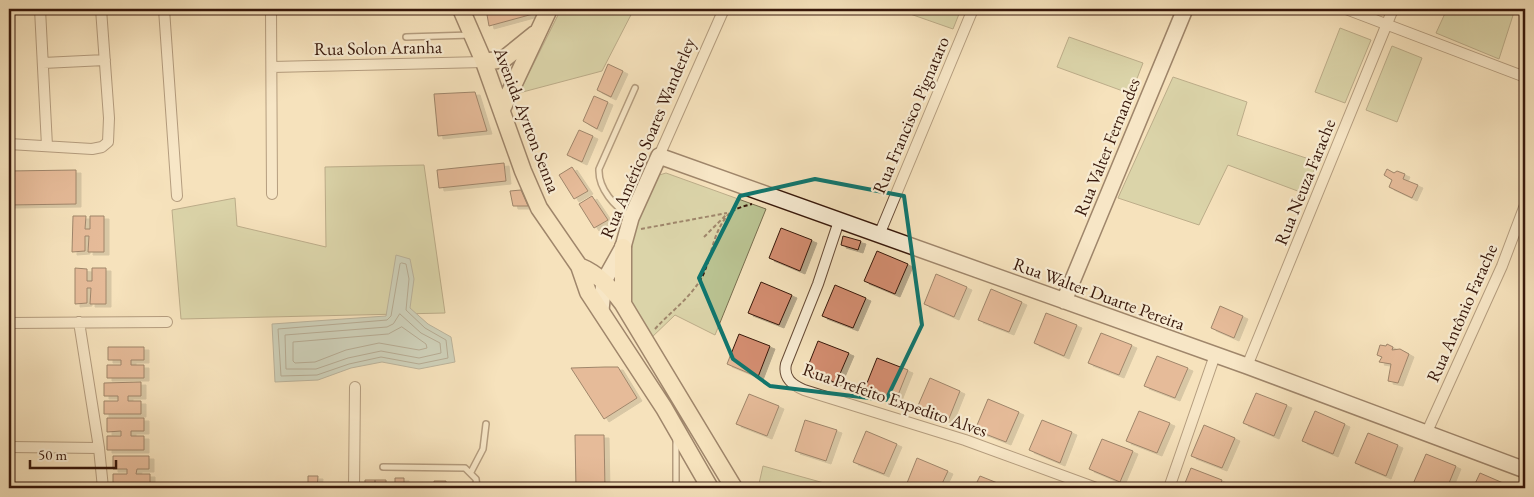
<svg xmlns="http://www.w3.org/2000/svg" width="1534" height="497" font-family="'EB Garamond',serif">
<defs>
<filter id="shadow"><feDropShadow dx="5" dy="3" stdDeviation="0" flood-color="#0004"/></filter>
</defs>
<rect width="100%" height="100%" fill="#f5e2bc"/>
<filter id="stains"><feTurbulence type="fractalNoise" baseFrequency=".004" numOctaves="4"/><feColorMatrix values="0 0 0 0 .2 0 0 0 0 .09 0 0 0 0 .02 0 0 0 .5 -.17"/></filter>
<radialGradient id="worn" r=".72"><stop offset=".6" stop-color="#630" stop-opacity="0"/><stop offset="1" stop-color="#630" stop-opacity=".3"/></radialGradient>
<path fill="#bac392" stroke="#786d4e" d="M561 9H634L602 71 519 93Z
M896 9H961L953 29Z
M1447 9H1515L1499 59 1436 33Z
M1340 28 1371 40 1345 103 1315 92Z
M1069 37 1143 63 1131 94 1057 67Z
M1392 46 1422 58 1397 122 1366 110Z
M1173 77 1247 102 1237 135 1318 162 1303 193 1228 165 1199 225 1118 198Z
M424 165 445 313 181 319 172 210 235 198 237 226 326 247 325 167Z
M666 173 766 209 715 335 675 315 650 339 628 301V272L631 242 636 223 656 176Z
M763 466 842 488H758Z"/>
<path fill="#9fbcb9" stroke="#757a73" d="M396 255 410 259 414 279 410 308 428 324 451 337 455 362 419 369 382 362 351 368 318 380 275 382 272 324 386 316Z"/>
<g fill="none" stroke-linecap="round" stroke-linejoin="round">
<path stroke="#6b6a62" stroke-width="1" d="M402 263 406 264 409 279 406 310 425 328 446 340 448 358 419 364 381 357 349 364 317 375 281 376 278 329 387 320 391 316 400 264Z
M400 314 421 333 440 343 441 353 419 358 381 351 348 358 316 369H286L285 335 387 327 393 324Z
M402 327 426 344 427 348 419 350 379 343 346 350 315 362 295 363 293 361V342L388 334Z"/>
</g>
<path fill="#d38d6f" stroke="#37170a" filter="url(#shadow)" d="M486 9H532L533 14 489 26Z
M608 64 623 71 611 97 597 90Z
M475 92 487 131 438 136 434 94Z
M594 96 608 102 597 129 583 121Z
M579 130 593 136 582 162 567 155Z
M504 163 506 181 439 188 437 170Z
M572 167 588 191 574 199 559 175Z
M1387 169 1394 173 1397 171 1405 174 1403 179 1418 185 1412 198 1389 187 1392 180 1384 175Z
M76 170V204L9 205V171Z
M521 190 528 206H513L510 191Z
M592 196 608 220 594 228 579 204Z
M73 216H86L85 229H90V216H104V252H88L89 236H85V251L72 252Z
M781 228 812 240 800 271 769 258Z
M843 236 861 241 858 250 841 245Z
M877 251 908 264 895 294 864 281Z
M75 268 87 269V281H92V268H106V304H90L91 288H87V303L75 304Z
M936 274 967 287 954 317 924 304Z
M761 282 792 295 779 325 748 313Z
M835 285 866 298 853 328 822 316Z
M991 289 1022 302 1009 332 978 320Z
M1220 306 1243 316 1234 338 1211 328Z
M1046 313 1077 325 1064 356 1034 343Z
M1101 333 1132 345 1119 375 1088 363Z
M739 334 770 346 758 377 727 364Z
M818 341 849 353 836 383 806 371Z
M1387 344 1393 347 1392 350 1400 349 1409 354 1398 383 1388 381 1391 364 1379 362 1382 357 1377 355 1380 345 1386 346Z
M108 347H144V360H131V365H144V378H107V365H121V360H108Z
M1157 356 1188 368 1175 398 1144 386Z
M877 358 908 370 896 400 865 388Z
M605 367H618L637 398 604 419 571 368Z
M930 378 960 391 948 421 917 408Z
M141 382V396H128V401H141V414H104V401H118V396H104V383Z
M1256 393 1287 405 1274 436 1243 423Z
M749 394 779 406 767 436 736 424Z
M988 399 1019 412 1006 442 975 430Z
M1139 411 1170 423 1157 453 1126 441Z
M1315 411 1345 424 1333 454 1302 441Z
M107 418H144V431H131V436H144V450H107V436H121V431L107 432Z
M805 420 837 430 826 461 795 451Z
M1042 420 1072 432 1060 463 1029 450Z
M1204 425 1235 438 1222 468 1191 456Z
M866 431 897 444 884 474 853 462Z
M1368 433 1398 445 1386 476 1355 463Z
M575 435H604L605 488H576Z
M1102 439 1133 451 1120 482 1089 469Z
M1426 454 1456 466 1447 488H1423L1413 484Z
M113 456H149V469H137L136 474H150V488H113V474H127V469H113Z
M917 458 948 471 940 488H905Z
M1191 468 1222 480 1219 488H1183Z
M1480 473 1510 486 1509 488H1473Z
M308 476H318L317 488H308Z
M980 476 1010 488H974Z
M395 478H404V488H395Z
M365 480H375V488H365Z
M375 480H386V488H375Z
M434 481H446V488H434Z"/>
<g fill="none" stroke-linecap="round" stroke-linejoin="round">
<g stroke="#664a36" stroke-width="8">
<path id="service" d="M406 37 471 35
M631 217C615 207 598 189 599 169L635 88
M383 467 465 468 476 479 477 488
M471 472 483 449 486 424
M676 488V440"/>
</g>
<g stroke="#664a36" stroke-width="12">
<path id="minor" d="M40 9 47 146
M164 9 177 196
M271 9 272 194
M1346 9 1525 77
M43 63 105 60
M272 67 484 62
M9 144 92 149 102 147 108 142 109 118 101 9
M659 156 724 9
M839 221 818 284 786 364C783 378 792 385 804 390L965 440 1096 488
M879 235 973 9
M79 322 99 448 103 488
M9 323 167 322
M1247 366 1393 9
M1426 434 1502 266 1525 205
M9 447 99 448
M354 488 355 387
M1169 488 1215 355"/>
</g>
<g stroke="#37170a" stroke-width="18">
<path id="secondary" d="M1064 301 1185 9
M601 310 604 281 623 247 631 218 659 156 1247 366 1525 470"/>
</g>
<g stroke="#37170a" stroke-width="19">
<path id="primary" d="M461 9 484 62 523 171 539 208 579 266 588 292 664 408 710 488
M484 62 504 59 535 34
M502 109 549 9
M623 247V304
M579 266C599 274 611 288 623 304L734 488"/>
</g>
<path stroke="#37170a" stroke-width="2" stroke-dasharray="4 2.5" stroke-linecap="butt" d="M641 229 727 213
M704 237 726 215
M655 329C671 311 692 297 703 275 712 255 713 232 728 215 732 209 745 206 752 204"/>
<use href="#service" stroke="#f8ecd3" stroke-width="5"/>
<use href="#minor" stroke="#f8ecd3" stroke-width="10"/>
<use href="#secondary" stroke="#f8ecd3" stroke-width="15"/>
<use href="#primary" stroke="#f5e2bc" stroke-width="16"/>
</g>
<path d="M0 0H1534V497H0ZM815 179 904 196 922 325 886 400 770 386 733 359 699 278 740 196Z" fill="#f5e2bc" fill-opacity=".55" fill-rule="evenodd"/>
<path fill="none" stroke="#0f766e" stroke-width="4" stroke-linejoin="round" d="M815 179 904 196 922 325 886 400 770 386 733 359 699 278 740 196Z"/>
<g text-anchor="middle" stroke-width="4.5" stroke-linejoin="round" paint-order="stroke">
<g font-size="18" fill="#37170a" stroke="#f8ecd3">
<text transform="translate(378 48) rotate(-1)" y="6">Rua Solon Aranha</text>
<text transform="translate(911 115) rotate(-67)" y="6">Rua Francisco Pignataro</text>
<text transform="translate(527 120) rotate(69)" y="6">Avenida Ayrton Senna</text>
<text transform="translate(648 138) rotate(-67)" y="6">Rua Américo Soares Wanderley</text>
<text transform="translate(1107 147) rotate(-68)" y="6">Rua Valter Fernandes</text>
<text transform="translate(1305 182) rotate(-68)" y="6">Rua Neuza Farache</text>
<text transform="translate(1099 294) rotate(20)" y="6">Rua Walter Duarte Pereira</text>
<text transform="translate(1462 313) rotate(-66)" y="6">Rua Antônio Farache</text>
<text transform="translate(895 400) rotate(19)" y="6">Rua Prefeito Expedito Alves</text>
</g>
</g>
<rect width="1534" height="497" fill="none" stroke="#f5e2bc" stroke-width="30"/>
<rect x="10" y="10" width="1514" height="477" fill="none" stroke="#37170a" stroke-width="2.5"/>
<rect x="15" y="15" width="1504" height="467" fill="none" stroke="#37170a"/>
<path d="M30 460v8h86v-8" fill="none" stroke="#37170a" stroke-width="2.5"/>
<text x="38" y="460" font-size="15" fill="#37170a" stroke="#f8ecd3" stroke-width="4" paint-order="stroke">50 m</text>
<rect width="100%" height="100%" filter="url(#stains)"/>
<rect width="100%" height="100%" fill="url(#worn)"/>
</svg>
